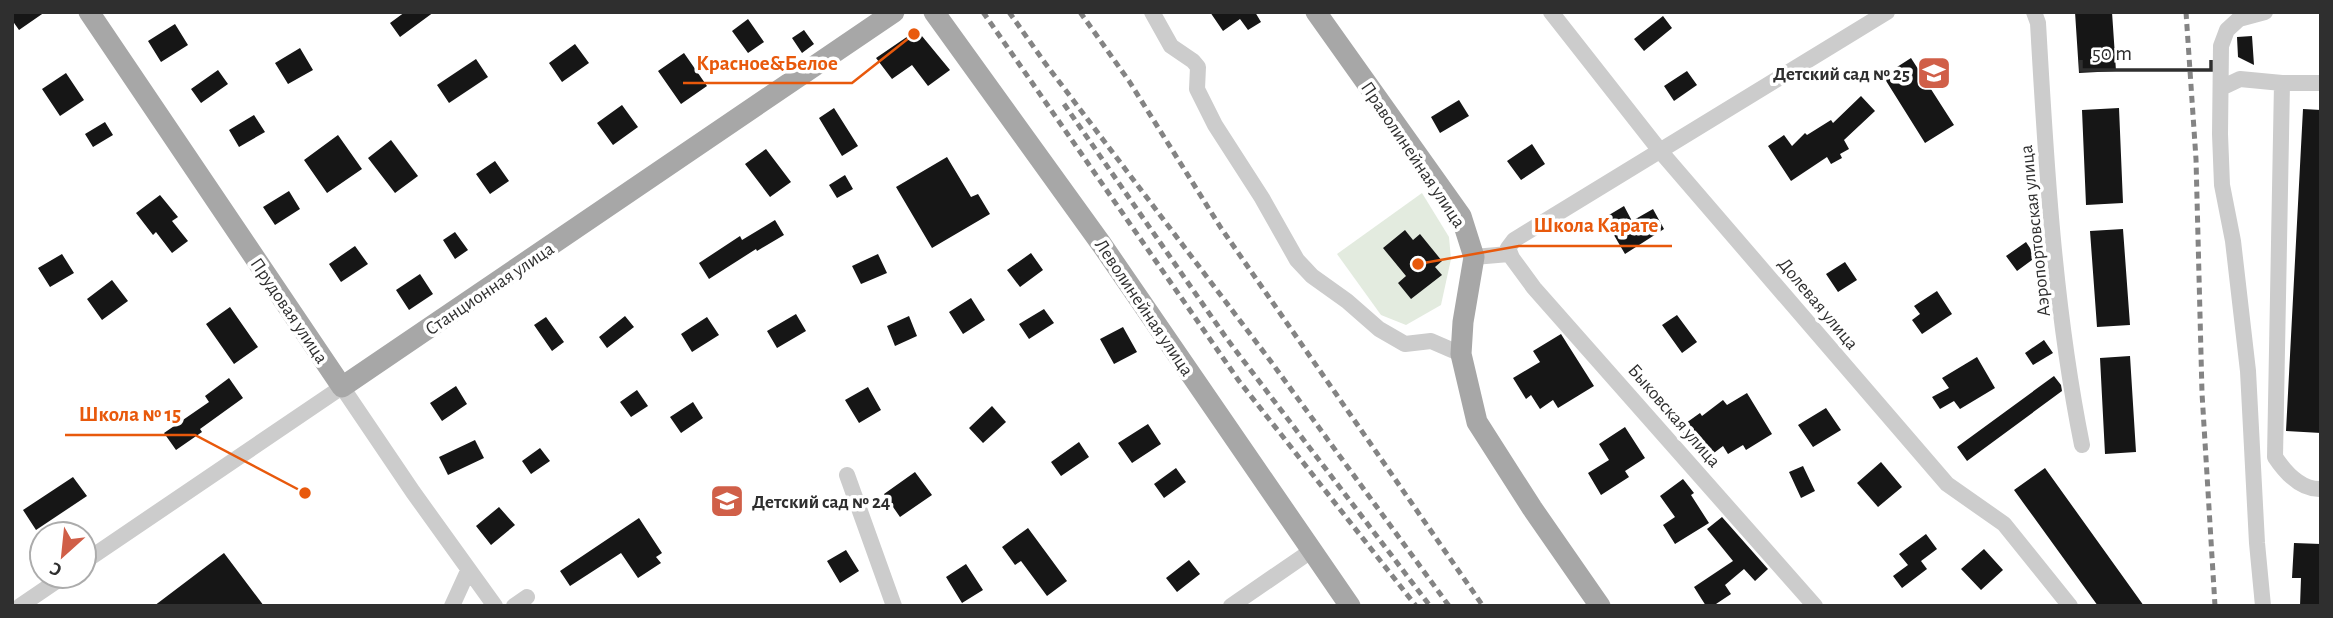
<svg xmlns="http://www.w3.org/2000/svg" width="2333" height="618" font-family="'Alegreya Sans',sans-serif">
<rect width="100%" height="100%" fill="#fff"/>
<path fill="#e3ebdf" d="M1422 193 1449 237 1451 259 1441 305 1406 325 1381 315 1337 254Z"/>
<path fill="#161616" d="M12 12H45L19 30 12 20Z
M405 12H434L400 37 390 23Z
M1210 12H1255L1261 22 1248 30 1240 19 1223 31Z
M2075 12H2112L2116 71 2079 73Z
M1663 16 1672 28 1644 51 1634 39Z
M748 19 764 42 748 53 732 31Z
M175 24 188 45 161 62 148 41Z
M804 30 814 44 802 53 792 38Z
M917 30 950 70 928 86 912 65 892 79 876 58Z
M2252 36 2254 65 2238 57 2237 37Z
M575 44 589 63 562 82 549 63Z
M300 48 313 70 288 84 275 63Z
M684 53 707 86 681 104 658 71Z
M1911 58 1954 125 1925 143 1883 76Z
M476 59 488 77 449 103 437 85Z
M218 70 228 84 201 103 191 89Z
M1687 71 1697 85 1674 101 1664 86Z
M66 73 84 100 60 116 42 89Z
M1861 96 1875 111 1844 140 1849 149 1840 154 1842 158 1831 164 1827 157 1791 181 1768 146 1784 135 1792 146 1805 133 1807 135 1831 120 1833 123Z
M1459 100 1469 116 1440 133 1431 117Z
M622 105 638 127 613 145 597 123Z
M834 108 858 146 842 156 819 118Z
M2119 108 2123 203 2086 205 2082 110Z
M2303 109 2321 110V433L2286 431Z
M254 115 265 132 239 147 229 130Z
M105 122 113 135 93 147 85 134Z
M338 135 362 169 327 193 304 160Z
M391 140 418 176 395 193 368 158Z
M1532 144 1545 164 1521 180 1507 161Z
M766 149 791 182 770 197 745 164Z
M947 157 971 197 978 194 990 214 932 248 896 187Z
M495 161 509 181 490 194 476 174Z
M845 175 853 189 837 198 829 185Z
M289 191 300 209 275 225 263 207Z
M160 195 178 217 172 221 188 241 172 253 156 232 153 235 136 213Z
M1624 206 1632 221 1653 209 1664 229 1625 254 1604 218Z
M775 220 784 235 757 251 756 249 709 279 699 263 740 236 742 240Z
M2123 229 2130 325 2097 327 2090 231Z
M1405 230 1413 240 1420 234 1442 261 1435 267 1442 275 1411 299 1398 283 1406 276 1383 248Z
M455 232 468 250 455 259 443 240Z
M2026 242 2036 257 2017 271 2006 256Z
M355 246 368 264 341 282 329 264Z
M1031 253 1043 270 1020 287 1007 270Z
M62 254 74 273 50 287 38 268Z
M878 254 887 273 861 284 852 266Z
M1845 262 1857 280 1838 292 1826 274Z
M420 274 433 294 409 310 396 290Z
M112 280 128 301 102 320 87 299Z
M1937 291 1952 314 1922 334 1912 320 1920 314 1914 306Z
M971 298 985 320 963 334 949 312Z
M230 307 258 347 234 364 206 324Z
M1044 309 1054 323 1029 339 1019 324Z
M796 314 806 331 777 348 767 331Z
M1677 315 1697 342 1682 353 1662 325Z
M625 316 634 327 607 348 599 337Z
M909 316 917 336 895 346 887 326Z
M546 317 564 342 552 351 534 325Z
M707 317 719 335 692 352 681 334Z
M1123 327 1137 352 1114 364 1100 339Z
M1561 334 1594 386 1558 408 1553 400 1540 409 1531 395 1526 399 1513 378 1540 362 1533 351Z
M2044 340 2053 353 2033 365 2025 353Z
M2130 356 2136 452 2105 454 2100 358Z
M1977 357 1995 388 1960 409 1954 401 1940 409 1932 397 1949 388 1942 378Z
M2054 376 2061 385 2062 391 1967 461 1957 447Z
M229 378 243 398 200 429 202 432 176 450 164 433 209 402 205 396Z
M456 386 467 404 442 421 430 403Z
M868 387 881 410 859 423 845 400Z
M637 390 648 406 631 417 620 402Z
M1747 393 1772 434 1746 450 1743 445 1728 454 1723 446 1706 459 1679 428 1700 413 1702 416 1723 400 1727 405Z
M693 402 703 418 681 433 670 417Z
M992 406 1006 422 983 443 969 428Z
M1826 408 1841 430 1813 447 1798 425Z
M1148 424 1161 444 1132 463 1118 443Z
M1625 427 1645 458 1625 471 1629 477 1601 495 1588 473 1609 460 1599 444Z
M475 440 484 458 448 475 439 457Z
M1079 442 1089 457 1061 476 1051 462Z
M540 448 550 461 531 474 522 461Z
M1881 462 1902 487 1878 507 1857 483Z
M1803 466 1815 491 1801 498 1789 472Z
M1176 468 1186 482 1164 498 1154 484Z
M2045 468 2144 606H2098L2014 490Z
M915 472 932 495 900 517 884 494Z
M73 477 87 496 36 530 23 510Z
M1683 479 1694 493 1691 495 1709 523 1675 544 1663 525 1675 517 1660 496Z
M499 507 515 525 491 545 476 526Z
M1722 517 1768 569 1755 581 1744 569 1725 585 1731 594 1713 606H1706L1694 587 1733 561 1707 529Z
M639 518 662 553 656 557 661 563 638 578 621 553 570 586 560 571Z
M1028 528 1067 581 1047 596 1021 561 1015 565 1002 547Z
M1926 534 1937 549 1921 561 1927 569 1902 588 1893 576 1908 565 1899 554Z
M2294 543 2321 544V606H2300L2301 578H2292Z
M1984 549 2003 570 1981 590 1961 569Z
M846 550 859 571 840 583 827 561Z
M224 553 264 606H154Z
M1189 560 1200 574 1177 592 1166 578Z
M966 564 983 590 962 603 946 577Z"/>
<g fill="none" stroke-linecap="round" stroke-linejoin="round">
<path stroke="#ccc" stroke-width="16" d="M1152 12 1171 46 1193 61 1198 67 1197 89 1215 125 1262 198 1297 260 1312 276 1347 301 1379 329 1405 344 1431 341 1461 354
M1551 12 1661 152 1947 484 2004 524 2070 606
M2034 12 2038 23C2046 163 2054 306 2082 445
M2282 83 2275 457C2285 472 2301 490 2321 489
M2221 88 2240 79 2282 83H2321
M1474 257 1509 254
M847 475 894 606
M84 562 342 387 413 492 495 606
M20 606 64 576
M452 606 468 571
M514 606 527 597
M1231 606 1311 551
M1815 606 1534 288 1512 258 1508 248 1514 240 1887 12
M2263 606 2257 543 2248 371 2233 241 2222 185 2220 134 2221 46 2227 30 2239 19 2265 12"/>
<path stroke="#a7a7a7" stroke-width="21" d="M89 12 342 387 894 12
M934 12 1102 245 1350 606
M1316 12 1461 216 1474 257 1463 322 1461 354 1477 422 1532 508 1600 606"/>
<path stroke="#848484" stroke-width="5" stroke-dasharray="7 5" stroke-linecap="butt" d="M983 12 1239 381 1416 606
M1009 12 1045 63 1269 359 1449 606
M1080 12 1129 81 1221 228 1483 606
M2186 12 2196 159 2202 393 2215 606
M1064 104 1227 339 1430 606"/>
</g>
<defs>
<g id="school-square" transform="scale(1.75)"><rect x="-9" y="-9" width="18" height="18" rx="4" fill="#d05f48" stroke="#fff"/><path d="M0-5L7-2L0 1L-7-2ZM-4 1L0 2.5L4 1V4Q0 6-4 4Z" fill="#fff"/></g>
</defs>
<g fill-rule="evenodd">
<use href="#school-square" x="1934" y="73"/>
<use href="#school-square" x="727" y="501"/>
</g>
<g text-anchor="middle" stroke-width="7" stroke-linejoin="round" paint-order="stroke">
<g font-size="19" font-weight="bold" fill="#2f2f2f" stroke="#fff" text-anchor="end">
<text x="1910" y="80">Детский сад № 25</text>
<text x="752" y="508" text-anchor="start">Детский сад № 24</text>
</g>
<g font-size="19" fill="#2f2f2f" stroke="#fff">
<text transform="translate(1414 154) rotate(56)" y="7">Праволинейная улица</text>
<text transform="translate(2034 231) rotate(-96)" y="7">Аэропортовская улица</text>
<text transform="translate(489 288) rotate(-34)" y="7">Станционная улица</text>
<text transform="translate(1819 303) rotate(50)" y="7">Долевая улица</text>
<text transform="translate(1145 307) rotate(56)" y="7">Леволинейная улица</text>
<text transform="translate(290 310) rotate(56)" y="7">Прудовая улица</text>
<text transform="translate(1675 415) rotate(49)" y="7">Быковская улица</text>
</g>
</g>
<path fill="none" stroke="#e8590c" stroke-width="2.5" d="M914 34L852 83H683M1418 264L1519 246H1672M305 493L195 435H65"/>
<g fill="#e8590c" stroke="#fff" stroke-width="2.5">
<circle cx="914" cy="34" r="7"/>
<circle cx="1418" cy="264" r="7"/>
<circle cx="305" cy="493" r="7"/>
</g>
<g font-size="21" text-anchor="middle" font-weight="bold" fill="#e8590c" stroke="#fff" stroke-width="7" stroke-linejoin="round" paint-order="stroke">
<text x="767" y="70">Красное&amp;Белое</text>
<text x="1596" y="232">Школа Карате</text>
<text x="130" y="421">Школа № 15</text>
</g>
<rect width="2333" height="618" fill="none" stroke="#2f2f2f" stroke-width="28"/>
<g transform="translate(63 555) rotate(207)"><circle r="33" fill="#ffffff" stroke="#acacac" stroke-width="2"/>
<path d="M0-5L12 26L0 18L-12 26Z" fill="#d05f48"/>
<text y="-10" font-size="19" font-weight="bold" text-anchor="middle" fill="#2f2f2f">С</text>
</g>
<path d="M2081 60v10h130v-10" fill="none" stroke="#2f2f2f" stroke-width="3.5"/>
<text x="2092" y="60" font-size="21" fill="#2f2f2f" stroke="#ffffff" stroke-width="5" paint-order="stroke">50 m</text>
</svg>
